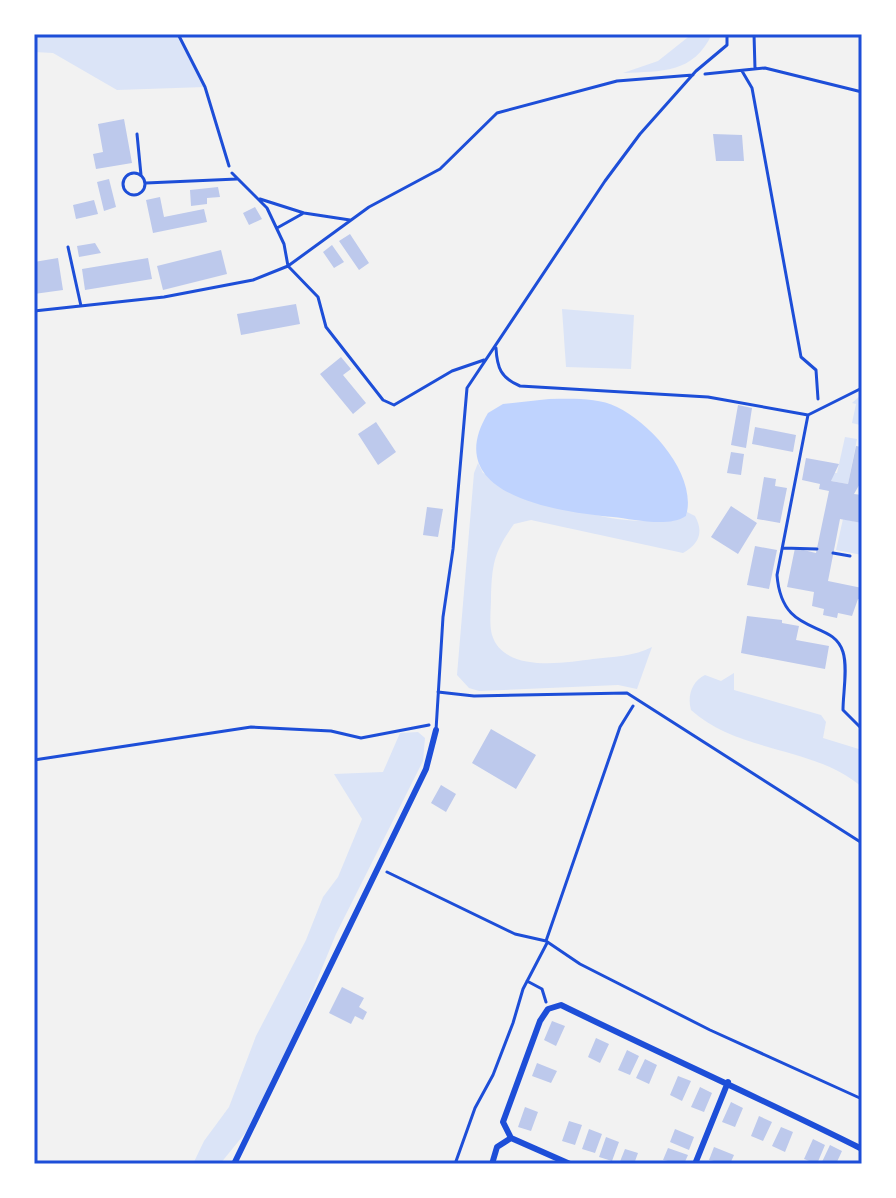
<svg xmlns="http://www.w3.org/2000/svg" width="896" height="1198" font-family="Helvetica,sans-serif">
<rect width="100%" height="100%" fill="#f2f2f2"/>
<path fill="#dbe4f7" d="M34 34H177L205 87 117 90 53 53 34 52Z
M692 34H712C693 74 662 71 623 73L658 61Z
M562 309 634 315 631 369 566 367Z
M862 394V433L859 432 860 425 852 423 856 404 852 403Z
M845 437 857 439 848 484 831 481 833 473H837Z
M478 463 483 473C546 500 616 534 686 516L687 512 695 516C704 532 699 544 683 553L531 520 514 524C494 552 492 564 491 598 491 609 489 624 492 635 504 673 564 663 593 659 612 657 635 656 652 647L637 689 618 685 479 691 469 688 457 675 474 473Z
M843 519 862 523V555L836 550Z
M734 673V690L821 715 826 722 823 738 862 750V787C814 746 738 753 691 710 687 696 692 681 705 675L721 681Z
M418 732 425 738 423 761 336 934 290 1046 271 1080 259 1116 220 1164H193L204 1141 229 1107 256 1036 306 940 323 897 338 877 362 819 334 774 383 772 400 733Z"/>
<path fill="#bfd3fe" d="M549 399C571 399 596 397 617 407 651 423 698 476 686 516 668 528 633 519 613 517 560 512 438 496 488 413L503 404Z"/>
<path fill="#bdc9ec" d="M124 119 132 163 96 169 93 154 103 152 98 124Z
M713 134 742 135 744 161H716Z
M109 179 116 207 104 211 97 182Z
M218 187 220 197 207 198V204L191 206 190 190Z
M160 197 164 217 204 209 207 222 153 233 146 200Z
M94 200 98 214 76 219 73 205Z
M255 207 262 219 249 225 243 213Z
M350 234 369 263 359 270 339 241Z
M95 243 101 253 79 257 77 246Z
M332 245 344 262 334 268 323 252Z
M221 250 227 274 163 290 157 266Z
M58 258 63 290 34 294V262Z
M148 258 152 279 85 290 82 269Z
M296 304 300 324 241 335 237 314Z
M341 357 351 369 343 375 366 403 353 414 320 374Z
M738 405 752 408 746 448 731 445Z
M376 422 396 452 378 465 358 434Z
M755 427 796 435 793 452 752 444Z
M856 446 862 447V480L854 494 862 495V523L840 519 828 581 862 588V599H858L852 616 838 613 837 618 823 615 824 609 812 606 814 592 787 587 795 548 816 553 829 491 819 489 820 484 802 480 806 458 839 464 831 481 848 484Z
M731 452 744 454 741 475 727 473Z
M764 477 776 479 775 486 787 488 780 523 757 519Z
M731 506 757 523 738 554 711 537Z
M427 507 443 509 438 537 423 535Z
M755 546 777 550 769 589 747 585Z
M747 616 782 620V623L799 626 796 640 829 646 825 669 741 653Z
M491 729 536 755 516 789 472 763Z
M441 785 456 794 446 812 431 803Z
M342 987 364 998 359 1007 367 1012 363 1020 355 1016 351 1024 329 1013Z
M552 1021 565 1026 556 1046 544 1040Z
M596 1038 609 1044 600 1063 588 1057Z
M627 1050 639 1056 630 1075 618 1070Z
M645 1059 657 1065 649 1084 636 1078Z
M537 1063 557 1071 551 1083 532 1076Z
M678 1076 691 1081 682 1101 670 1095Z
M700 1087 712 1093 704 1112 691 1107Z
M731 1102 743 1108 735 1127 722 1122Z
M525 1107 538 1112 531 1131 518 1127Z
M759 1116 772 1122 763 1141 751 1136Z
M569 1121 582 1125 575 1145 562 1141Z
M781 1127 793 1132 785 1152 772 1146Z
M589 1129 602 1134 595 1153 582 1149Z
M675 1129 694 1137 689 1150 670 1142Z
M606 1137 619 1142 612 1161 599 1157Z
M813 1139 825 1145 817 1164 804 1159Z
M830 1145 842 1151 836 1164H821Z
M714 1147 734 1155 730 1164 709 1160Z
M668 1148 688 1155 684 1164 663 1160Z
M625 1149 638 1153 634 1164H619Z"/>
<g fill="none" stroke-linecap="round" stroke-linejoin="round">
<path stroke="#1d4ed8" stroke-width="3" d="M178 34 205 87 229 166
M754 34 755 69
M742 71 752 88 801 357 816 370 818 399
M705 74 765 68 862 92
M34 760 251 727 331 731 361 738 429 725
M387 872 515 934 546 941 580 964 710 1030 862 1099
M546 941 620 727 633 706
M527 981 542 989 546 1002
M455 1164 475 1108 493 1075 513 1023 523 989 547 943"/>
<path stroke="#1d4ed8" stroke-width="3" d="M137 134 141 175
M123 184a11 11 0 1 1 22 0a11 11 0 1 1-22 0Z
M232 173 267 208 284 244 288 266 318 297 326 327 383 400 394 405 452 371 484 360
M146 183 237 179
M260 199 304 213 350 220
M277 228 302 214
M68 247 81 306
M34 311 164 297 253 280 288 266 369 207 440 169 497 113 617 81 693 75
M496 348C497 368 501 378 520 386L708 397 808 415 862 388
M808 415 777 575C782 639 833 618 843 652 848 668 843 693 843 710L862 729
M783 548 817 549
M833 553 850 556
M438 692 474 696 627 693 862 843
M436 730 443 617 453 549 467 388 605 181 640 134 696 71 727 45V34"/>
<path stroke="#1d4ed8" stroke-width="6" d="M234 1164 426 769 436 730
M492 1164 497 1147 511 1138
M570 1164 511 1138 503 1122 540 1021 548 1009 561 1005C661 1054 762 1099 862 1149
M695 1164 728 1082"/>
</g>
<rect width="896" height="1198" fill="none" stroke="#ffffff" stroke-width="72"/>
<rect x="36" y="36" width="824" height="1126" fill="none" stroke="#1d4ed8" stroke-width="3"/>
</svg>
